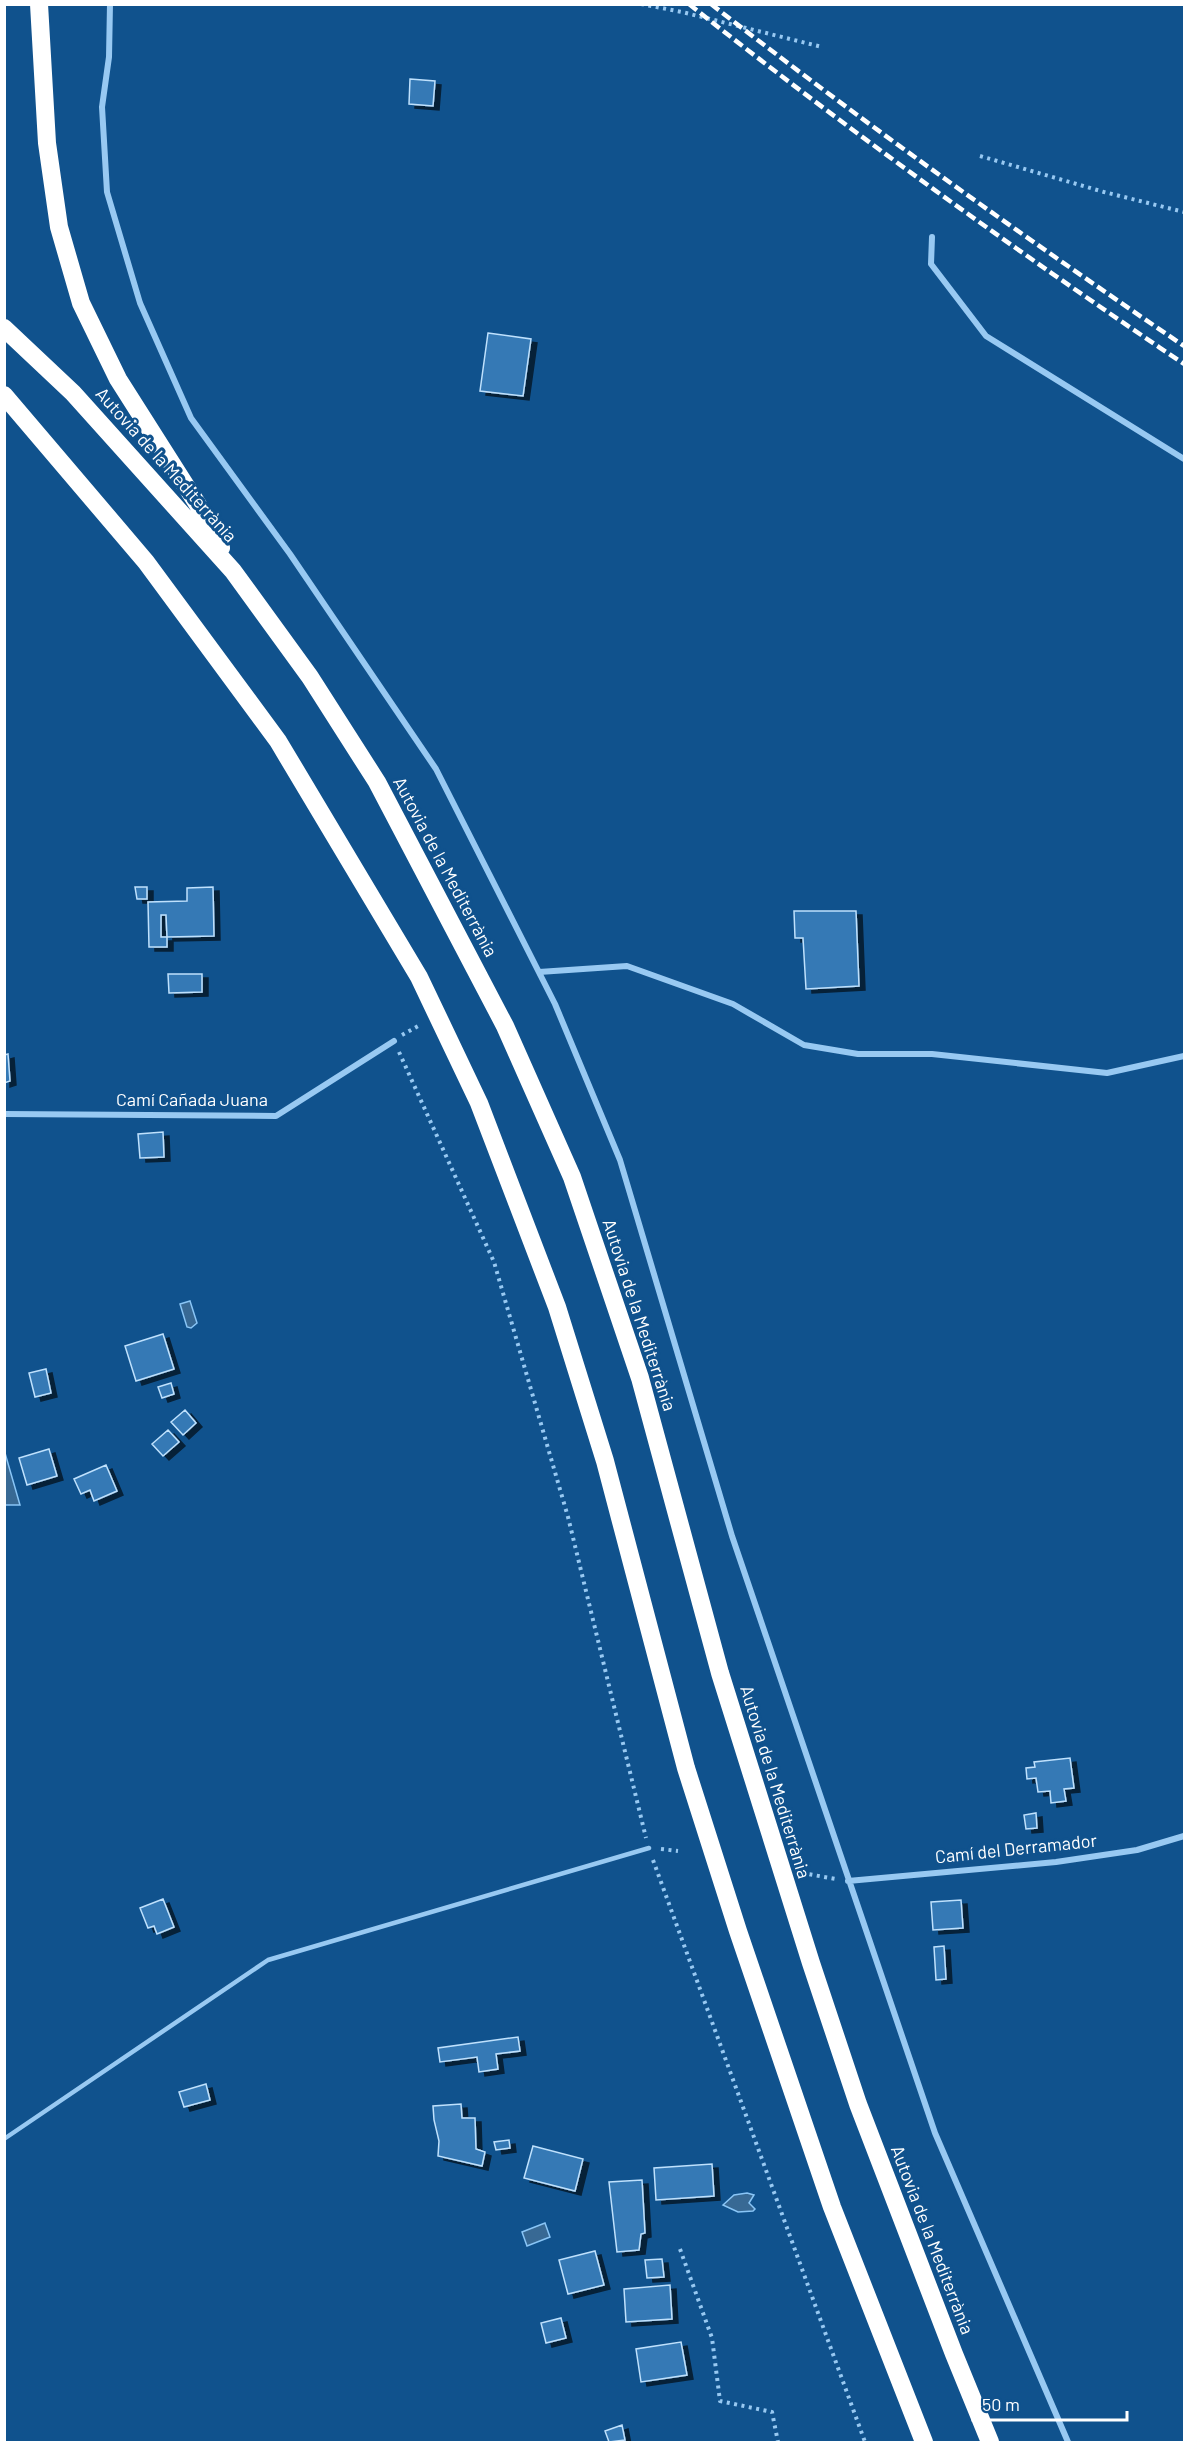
<svg xmlns="http://www.w3.org/2000/svg" width="1189" height="2447" font-family="Barlow,sans-serif">
<defs>
<filter id="shadow"><feDropShadow dx="6" dy="4" stdDeviation="0" flood-color="#0009"/></filter>
</defs>
<rect width="100%" height="100%" fill="#10528d"/>
<path fill="#386994" stroke="#89c5f6" stroke-width="1.5" d="M190 1301 197 1323 191 1328 187 1327 180 1304Z
M5 1453 20 1505H5Z
M747 2193 754 2195 749 2203 755 2209 753 2211 738 2212 723 2205 734 2195Z
M545 2223 550 2237 527 2246 522 2232Z"/>
<path fill="#3479b5" stroke="#bfe1fd" stroke-width="1.5" filter="url(#shadow)" d="M410 79 435 81 433 106 409 104Z
M488 333 531 339 523 396 480 391Z
M135 887H147V899H137Z
M213 887 214 936 167 937 166 915H161V937H167V947H149L148 902 187 901V888Z
M794 911H856L859 986 806 989 803 938H795Z
M168 974H202V992L169 993Z
M8 1054 10 1081 4 1083V1055Z
M163 1132 164 1157 140 1158 138 1134Z
M163 1334 174 1369 136 1381 125 1346Z
M46 1369 51 1393 35 1397 29 1373Z
M171 1383 174 1394 162 1398 158 1387Z
M185 1410 196 1423 183 1435 171 1422Z
M168 1430 179 1442 163 1456 152 1444Z
M49 1449 57 1476 27 1485 19 1458Z
M106 1465 117 1491 94 1501 90 1490 81 1494 74 1479Z
M1070 1758 1074 1788 1064 1789 1066 1801 1051 1803 1050 1791 1038 1792 1036 1778 1027 1779 1026 1768 1035 1767 1034 1762Z
M1036 1813 1037 1828 1026 1829 1024 1815Z
M163 1899 174 1927 157 1934 154 1926 148 1928 140 1908Z
M961 1900 963 1928 933 1930 931 1902Z
M944 1946 946 1979 936 1980 934 1947Z
M518 2037 520 2051 496 2054 498 2069 479 2072 477 2057 440 2062 438 2048Z
M206 2084 210 2100 184 2107 179 2092Z
M461 2104 462 2118H475L476 2149 485 2152 482 2166 438 2156 439 2141 434 2120 433 2106Z
M509 2140 510 2148 496 2150 494 2142Z
M533 2146 583 2159 575 2191 524 2178Z
M712 2164 714 2196 656 2200 654 2168Z
M642 2180 645 2233 641 2234 639 2250 617 2252 609 2182Z
M595 2251 604 2285 568 2294 559 2260Z
M662 2259 664 2277 647 2278 645 2260Z
M670 2285 672 2319 626 2322 624 2289Z
M561 2318 566 2338 546 2343 541 2323Z
M681 2342 687 2375 641 2382 636 2349Z
M622 2425 625 2440 609 2442 605 2431Z"/>
<g fill="none" stroke-linecap="round" stroke-linejoin="round">
<path stroke="#98c9f2" stroke-width="4" stroke-dasharray="3 4.5" stroke-linecap="butt" d="M641 4 682 12 822 47
M980 156 1104 192 1184 212
M402 1035 420 1025
M399 1052 494 1262 568 1517 646 1838
M661 1849 678 1851
M653 1860 865 2442
M802 1873 836 1879
M680 2249 712 2338 720 2401 772 2412 778 2442"/>
<path stroke="#98c9f2" stroke-width="4.5" d="M4 2139 268 1960 649 1848"/>
<path stroke="#98c9f2" stroke-width="6" d="M110 4 109 57 102 107 107 192 140 303 191 418 290 554 436 769 555 1004 620 1160 732 1536 935 2133 1068 2442
M932 237 931 264 986 336 1184 459
M539 972 627 966 733 1004 804 1045 858 1054H932L1107 1073 1184 1056
M4 1114 276 1116 394 1041
M848 1881 1056 1862 1137 1850 1184 1836"/>
<path stroke="#fff" stroke-width="18" d="M39 4 47 143 59 227 81 303 118 379 198 505 221 548
M4 328 73 393 233 571 310 677 377 782 505 1026 572 1177 640 1378 720 1673 811 1963 858 2104 954 2354 990 2442
M4 395 146 562 278 741 419 977 479 1103 557 1307 605 1461 686 1768 738 1931 832 2207 924 2442"/>
<path stroke="#fff" stroke-width="4.5" stroke-dasharray="10 4.5" stroke-linecap="butt" d="M689 4C849 131 1015 250 1184 364
M711 4C865 124 1024 237 1184 346"/>
</g>
<g text-anchor="middle" stroke-width="6" stroke-linejoin="round" paint-order="stroke">
<g font-size="18" fill="#fff" stroke="#10528d">
<text transform="translate(166 465) rotate(48)" y="6">Autovia de la Mediterrània</text>
<text transform="translate(445 867) rotate(62)" y="6">Autovia de la Mediterrània</text>
<text x="192" y="1106">Camí Cañada Juana</text>
<text transform="translate(639 1315) rotate(72)" y="6">Autovia de la Mediterrània</text>
<text transform="translate(775 1782) rotate(73)" y="6">Autovia de la Mediterrània</text>
<text transform="translate(1016 1849) rotate(-6)" y="6">Camí del Derramador</text>
<text transform="translate(932 2240) rotate(69)" y="6">Autovia de la Mediterrània</text>
</g>
</g>
<rect width="1189" height="2447" fill="none" stroke="#ffffff" stroke-width="12"/>
<path d="M973 2411v9h154v-9" fill="none" stroke="#ffffff" stroke-width="3"/>
<text x="982" y="2411" font-size="18" fill="#ffffff" stroke="#10528d" stroke-width="4.5" paint-order="stroke">50 m</text>
</svg>
